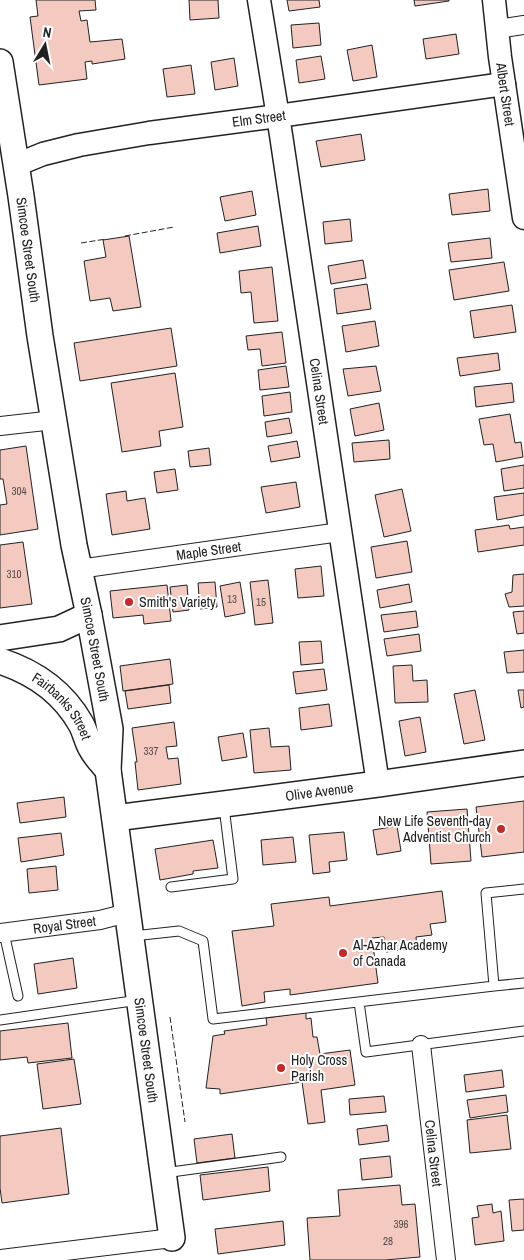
<svg xmlns="http://www.w3.org/2000/svg" width="524" height="1260" font-family="'Archivo Narrow',sans-serif">
<rect width="100%" height="100%" fill="#fff"/>
<path fill="#f3c9c0" stroke="#222" d="M36 0H95L96 10 79 11 81 21 87 20 90 42 122 39 125 59 92 64V61L85 62 87 79 39 85 30 17 38 16Z
M189 0H218L219 18 190 20Z
M287 0H319L320 7 289 11Z
M414 0H449V1L415 6Z
M319 23 321 45 293 48 291 25Z
M456 34 459 54 426 59 423 39Z
M372 45 377 77 353 81 347 50Z
M321 56 325 79 299 83 296 60Z
M234 58 238 86 215 90 211 62Z
M191 65 195 94 167 97 163 69Z
M361 134 365 160 321 167 316 141Z
M488 189 490 211 452 215 449 194Z
M252 191 256 215 225 221 220 197Z
M350 219 352 241 325 244 323 222Z
M258 226 261 246 220 253 217 233Z
M129 236 141 307 113 311 110 298 90 301 84 261 106 257 103 240Z
M490 238 492 258 451 262 448 243Z
M363 260 366 278 331 284 328 266Z
M504 262 509 291 454 300 449 270Z
M272 267 278 321 254 323 251 292 241 293 239 271Z
M367 284 371 309 337 314 334 289Z
M512 305 516 332 474 338 470 311Z
M375 321 379 346 346 352 342 326Z
M171 328 177 366 80 381 74 343Z
M282 332 286 363 262 366 260 349 248 350 246 336Z
M498 353 500 370 460 376 457 358Z
M286 366 289 387 260 390 258 370Z
M376 366 381 391 348 396 343 369Z
M175 373 183 427 159 431 161 446 122 452 111 383Z
M512 383 514 402 476 407 474 387Z
M290 392 292 412 264 416 262 396Z
M379 403 384 430 355 436 350 409Z
M510 414 515 443 521 442 523 457 496 462 493 444 484 445 479 419Z
M289 418 292 433 267 437 265 422Z
M389 440 390 459 354 462 352 443Z
M297 441 300 457 271 462 268 446Z
M26 446 38 529 0 535V505L7 504 3 479H0V450Z
M209 448 211 465 190 467 188 451Z
M524 465V488L504 491 501 469Z
M175 469 178 490 157 493 154 472Z
M296 482 300 507 266 513 261 487Z
M402 489 411 531 384 537 375 495Z
M126 491 127 501 145 498 150 529 112 535 106 494Z
M524 493V515L497 520 494 497Z
M509 525 510 529 524 527V545L478 552 475 530Z
M407 541 412 572 376 578 371 547Z
M23 542 32 604 0 608V545Z
M321 566 324 596 298 598 295 569Z
M524 574V606L509 607 505 594 512 592 513 575Z
M268 580 273 623 255 625 250 582Z
M215 582 217 607 200 609 198 583Z
M240 582 245 613 225 617 220 586Z
M409 584 412 602 380 608 377 590Z
M167 585 171 621 144 624 143 615 113 618 110 591Z
M187 585 189 610 173 612 170 587Z
M416 611 418 627 384 632 381 615Z
M524 611V633L517 634 513 612Z
M419 634 421 651 387 656 384 639Z
M321 641 323 663 301 665 299 642Z
M524 650V672L507 673 504 652Z
M170 659 173 684 123 691 120 666Z
M412 665 413 681 427 680 428 702 395 703 393 666Z
M324 669 327 690 296 694 293 672Z
M169 685 171 703 128 709 125 691Z
M475 690 485 740 464 744 454 694Z
M518 690H524V707L521 708Z
M329 704 332 726 301 730 299 708Z
M420 717 426 752 405 756 399 721Z
M174 722 177 746 166 747 168 759 178 758 181 784 138 790 135 762H137L132 728Z
M269 728 271 747 289 746 291 770 254 773 250 730Z
M243 733 247 757 222 761 218 737Z
M64 797 66 817 20 823 17 803Z
M524 801V852L482 857 476 807Z
M467 809 471 861 431 864 427 812Z
M397 826 401 851 377 855 373 830Z
M344 832 347 860 329 862 330 872 313 874 309 835Z
M61 833 64 855 21 862 18 838Z
M293 837 296 862 263 865 261 840Z
M213 840 218 868 193 871V874L160 880 155 849Z
M56 866 58 890 29 893 27 869Z
M442 891 446 922 430 924 432 935 416 937 417 948 386 952 384 937 372 938 378 983 290 995V989L264 992 265 1002 242 1006 232 931 274 926 271 904 329 897 330 906Z
M73 958 77 988 38 994 34 964Z
M306 1012V1019L311 1018 313 1037H317L320 1054 350 1050 355 1085 321 1090 325 1122 308 1124 302 1082 220 1094V1089L206 1088 213 1036 225 1034 224 1031 267 1025 266 1018Z
M68 1023 72 1058 28 1063 27 1057 0 1060V1031Z
M74 1059 81 1104 43 1109 37 1064Z
M502 1070 504 1087 466 1092 464 1075Z
M506 1095 508 1112 470 1118 467 1100Z
M384 1096 386 1112 350 1115 349 1099Z
M507 1115 511 1149 470 1153 467 1120Z
M387 1125 389 1141 359 1145 357 1129Z
M61 1128 69 1194 2 1203 0 1188V1136Z
M232 1134 235 1158 197 1163 194 1139Z
M390 1156 392 1177 362 1180 360 1159Z
M268 1167 270 1191 203 1200 200 1175Z
M400 1185 402 1205 415 1204 420 1257 385 1260H310L307 1218 340 1216 338 1190Z
M524 1199V1230L512 1231 509 1200Z
M492 1204 493 1213 501 1211 504 1241 475 1245 472 1218 479 1217 477 1206Z
M283 1221 285 1245 218 1254 215 1229Z"/>
<g fill="none" stroke-linecap="round" stroke-linejoin="round">
<g stroke="#222" stroke-width="11">
<path id="service" d="M171 887 233 879 224 807
M4 933 18 996
M133 936 179 931 203 941 213 1019 494 986 486 893 524 889
M494 986 524 983
M359 1002 366 1052 524 1031
M0 1020 139 1000
M164 1173 281 1157"/>
</g>
<g stroke="#222" stroke-width="20">
<g id="minor">
<path d="M497 29 524 25"/>
<path d="M0 426 54 420"/>
<path id="s1" d="M79 569 340 532"/>
<path id="s2" d="M0 933 100 920 127 913"/>
<path id="s3" d="M421 1045 446 1260"/>
<path d="M0 1259 172 1238"/>
</g>
</g>
<g stroke="#222" stroke-width="25">
<g id="tertiary">
<path id="s4" d="M259 0 281 135 378 784"/>
<path id="s5" d="M494 0 500 57 524 218"/>
<path id="s6" d="M16 165 43 154 79 145 149 133 278 116 504 84"/>
</g>
</g>
<g stroke="#222" stroke-width="28">
<g id="secondary">
<path id="s7" d="M0 62 21 196 40 336 74 545 89 615 110 729 108 770 172 1238"/>
<path d="M0 638 59 629 89 615"/>
<path id="s8" d="M0 661C34 672 63 692 81 724 85 731 87 741 91 748 95 756 102 763 108 770"/>
<path id="s9" d="M115 818 378 784 524 763"/>
</g>
</g>
<use href="#service" stroke="#fff" stroke-width="9"/>
<use href="#minor" stroke="#fff" stroke-width="18"/>
<use href="#tertiary" stroke="#fff" stroke-width="22"/>
<use href="#secondary" stroke="#fff" stroke-width="25"/>
<path stroke="#222" stroke-width="1" stroke-dasharray="6 2.5" stroke-linecap="butt" d="M125 236 174 227
M81 243 106 239
M170 1017 185 1122"/>
</g>
<g fill="#c62828" stroke="#fff" stroke-width="2">
<circle cx="129" cy="602" r="5"/>
<circle cx="501" cy="829" r="5"/>
<circle cx="343" cy="953" r="5"/>
<circle cx="281" cy="1068" r="5"/>
</g>
<g text-anchor="middle" stroke-width="4" stroke-linejoin="round" paint-order="stroke">
<g font-size="11" fill="#564c4a">
<text x="19" y="495">304</text>
<text x="14" y="578">310</text>
<text x="232" y="603">13</text>
<text x="261" y="606">15</text>
<text x="151" y="755">337</text>
<text x="401" y="1228">396</text>
<text x="388" y="1245">28</text>
</g>
<g font-size="14" fill="#222" stroke="#fff">
<text dy="5" stroke="none"><textPath href="#s5" startOffset="95">Albert Street</textPath></text>
<text dy="5" stroke="none"><textPath href="#s6" startOffset="248">Elm Street</textPath></text>
<text dy="5" stroke="none"><textPath href="#s7" startOffset="190">Simcoe Street South</textPath></text>
<text dy="5" stroke="none"><textPath href="#s4" startOffset="396">Celina Street</textPath></text>
<text dy="5" stroke="none"><textPath href="#s1" startOffset="131">Maple Street</textPath></text>
<text dy="5" stroke="none"><textPath href="#s7" startOffset="595">Simcoe Street South</textPath></text>
<text dy="5" stroke="none"><textPath href="#s8" startOffset="79">Fairbanks Street</textPath></text>
<text dy="5" stroke="none"><textPath href="#s9" startOffset="206">Olive Avenue</textPath></text>
<text dy="5" stroke="none"><textPath href="#s2" startOffset="65">Royal Street</textPath></text>
<text dy="5" stroke="none"><textPath href="#s7" startOffset="1000">Simcoe Street South</textPath></text>
<text dy="5" stroke="none"><textPath href="#s3" startOffset="109">Celina Street</textPath></text>
</g>
<g font-size="14" fill="#222" stroke="#fff" text-anchor="start">
<text x="139" y="607">Smith's Variety</text>
<text x="491" y="826" text-anchor="end">New Life Seventh-day<tspan x="491" dy="16">Adventist Church</tspan></text>
<text x="353" y="950">Al-Azhar Academy<tspan x="353" dy="16">of Canada</tspan></text>
<text x="291" y="1065">Holy Cross<tspan x="291" dy="16">Parish</tspan></text>
</g>
</g>
<g transform="translate(45 45) rotate(10)" stroke="#ffffff" stroke-width="4" paint-order="stroke">
<path d="M0-4L9 19L0 12L-9 19Z" fill="#222222"/>
<text y="-8" font-size="14" font-weight="bold" text-anchor="middle" fill="#222222">N</text>
</g>
</svg>
